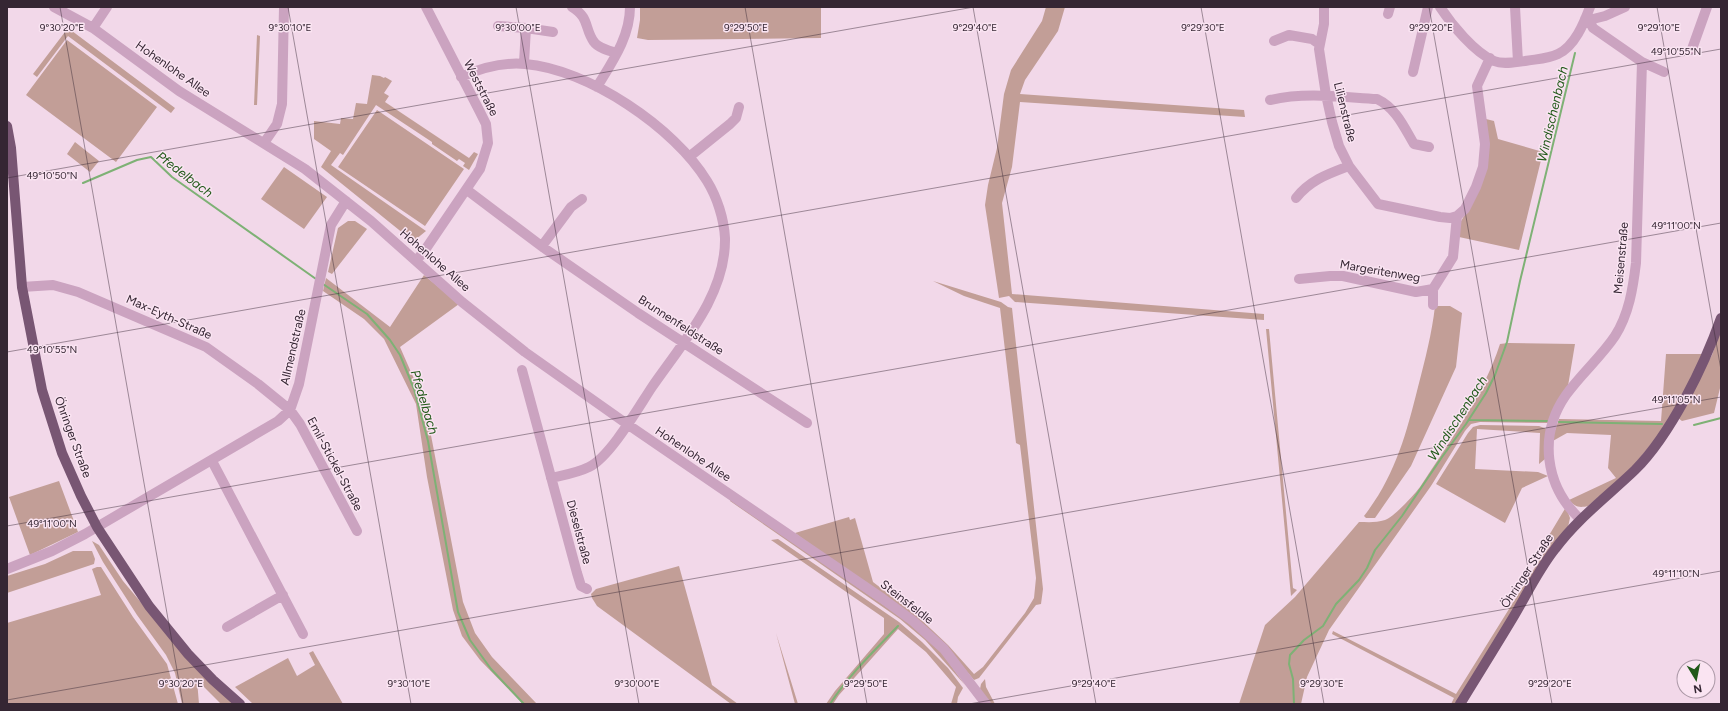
<svg xmlns="http://www.w3.org/2000/svg" width="1728" height="711" font-family="Figtree,sans-serif">
<rect width="100%" height="100%" fill="#f2d8e9"/>
<path fill="#c29e97" d="M640 7H821V38L648 40 637 38 640 20Z
M1046 7H1065L1058 31 1025 80 1020 94 1244 110 1245 117 1020 102 1012 167 1002 203 1012 294 1264 314V320L1015 302 1009 296 999 298 985 205 988 185 997 148 1004 94 1011 70 1042 21Z
M68 28 175 108 171 113 68 36 37 77 33 74Z
M257 35 260 36 257 105H254Z
M67 40 157 107 116 162 26 95Z
M372 75 380 76 384 78 385 77 392 81 384 93 389 96 385 102 469 158 474 152 478 154 469 170 463 166 465 163 459 159 457 161 432 144V142L376 105 343 155 340 153 331 165 426 231 415 240 409 238 321 167 331 151 314 139V121L340 124 341 118 353 119 356 103 367 104Z
M377 110 464 169 425 226 338 167Z
M1486 119 1494 121 1498 139 1543 152 1519 250 1459 237 1460 223 1479 190Z
M75 142 99 161 90 172 67 154Z
M284 167 327 197 304 229 261 199Z
M348 221H355L367 229 332 274 328 272 338 228Z
M424 275 459 304 400 347 425 404 463 602 475 633 492 657 537 704H523L480 660 462 636 453 610 427 477 416 404 384 339 364 319 323 291 326 278 390 327Z
M933 281 1001 302 1008 307 1012 308 1043 589 1041 604 1036 605 979 678 974 680 946 647 795 533 849 517 850 520 855 518 873 582 915 614 948 645 974 674 983 667 1025 613 1034 598 1036 578 1020 445 1016 443 1000 308 964 296Z
M1435 306H1450L1462 313 1456 367 1411 466 1375 518H1366L1364 516C1395 476 1406 435 1418 387 1425 360 1432 333 1435 306Z
M1266 329H1269L1293 588 1297 590 1291 596Z
M1721 329V384L1714 413 1682 421 1678 418 1712 355Z
M1508 343 1575 344 1568 386 1549 423 1480 422 1471 424 1465 431 1431 486 1329 630 1307 677 1301 704H1239L1265 625 1295 597 1359 522C1367 522 1376 523 1385 520 1395 516 1413 496 1420 487 1450 441 1483 396 1500 344Z
M1666 354H1703L1667 425 1629 471 1588 506C1579 508 1575 507 1569 500L1616 478 1608 468 1611 435 1567 433 1551 442 1559 419 1661 421Z
M1480 425 1539 426 1547 429 1545 459 1539 464 1540 433 1477 429 1475 469 1538 472 1548 476 1522 488 1505 523 1436 484 1468 433 1473 427Z
M59 481 78 532 30 555 9 497Z
M731 499 911 624 942 653 965 685 925 640 900 619 730 501Z
M1566 507 1570 518 1568 527 1456 704H1451L1454 698 1332 634 1333 631 1456 694 1549 545 1545 542Z
M778 539 899 622 922 642 948 668 963 688 958 697 957 704H951L956 687 926 652 898 629 839 695 833 704H826L835 691 884 634V618L771 540Z
M92 541 99 545 123 581 195 667 234 704H221L197 680 199 704H182L175 673 166 655 137 615 103 562Z
M73 551H92L95 559 94 564 7 593V576L45 564Z
M679 566 712 685 738 704H731L597 606 592 598 591 594 596 589Z
M97 567H101L133 617 167 664 178 704H7V623L101 595 92 569Z
M776 633 798 704H795Z
M313 651 343 704H253L235 687 288 658 297 676 315 665 309 653Z
M985 679 986 687 995 704H990L980 689 981 684Z"/>
<g fill="none" stroke-linecap="round" stroke-linejoin="round">
<path stroke="#7eb175" stroke-width="2" d="M83 183 137 160 151 157 172 177 316 279
M323 284 367 314 390 340 400 355 414 389 428 441 458 612 470 640 491 669 524 704
M1470 420 1547 421
M1559 422 1662 424
M1694 425 1721 418
M830 704C849 675 874 651 898 626
M1294 704 1293 679 1289 664 1290 655 1304 640 1323 626 1336 604 1359 580 1367 568 1375 550 1402 516 1442 457 1466 424 1486 393 1495 375 1507 342 1520 281 1575 53"/>
<path stroke="#cba3c0" stroke-width="10" d="M54 7 93 28 179 91 305 169 371 221 462 302 525 352 627 424 883 599 913 621 944 649 986 704
M572 7C590 18 584 28 594 42 598 48 610 51 617 53
M1324 7V24L1319 49 1326 95 1332 122 1339 146 1349 166 1378 204 1440 217 1450 218 1457 216
M1440 7C1452 25 1474 52 1494 61 1503 65 1515 62 1525 61 1536 59 1548 59 1558 54 1575 46 1584 23 1590 7
M1515 7 1518 62
M1388 14 1390 7
M1589 20 1605 16 1625 7
M498 26 526 28
M93 28 107 7
M1274 41 1289 35 1312 39 1319 44
M1692 49 1707 7
M1642 62 1664 72
M524 63 526 28 553 32
M1413 72 1428 7
M461 77C481 68 503 62 525 64 588 69 675 128 707 181 717 197 724 219 725 238 726 295 683 342 652 387 638 408 610 457 589 467 577 473 564 475 551 478
M597 87C612 62 630 37 630 7
M1270 100C1306 92 1341 97 1377 99 1396 108 1404 127 1414 144L1429 147
M264 143 277 124 282 104 284 7
M689 157 730 124 736 118 739 107
M467 190 544 248 638 313 807 423
M1296 198C1310 180 1328 174 1349 166
M542 246 571 207 582 199
M416 261 425 250 480 169 488 143 486 124 480 112 426 7
M1299 279 1330 276H1343L1416 292 1433 289
M22 287 53 285 78 292 206 347 258 384 290 410 300 424 357 531
M1433 305V289L1453 257 1457 216 1465 209 1476 187 1483 167 1485 144 1477 86 1490 58
M522 370 577 573 581 586 587 589
M212 461 303 634
M1580 519C1545 486 1538 435 1566 395 1581 374 1601 357 1615 336 1629 314 1633 288 1636 263L1642 62 1593 28 1589 20 1585 19
M7 569 52 551 85 534 278 421 290 410 299 384 331 225 346 201
M227 627 283 595"/>
<path stroke="#785673" stroke-width="10" d="M7 126 11 148 22 287 42 390 62 453 81 496 97 527 149 606 188 654 213 680 240 704
M1460 704C1478 675 1496 646 1514 616 1527 594 1539 569 1555 549 1578 518 1608 496 1635 470 1671 434 1704 366 1721 318"/>
</g>
<path fill="none" stroke="#352633" stroke-width="1" stroke-opacity="0.45" d="M60 7 183 704M288 7 411 704M516 7 639 704M745 7 867 704M973 7 1096 704M1201 7 1324 704M1429 7 1552 704M1657 7 1721 370M7 178 974 7M7 352 1721 49M7 526 1721 223M7 700 1721 397M969 704 1721 571"/>
<g text-anchor="middle" stroke-width="3" stroke-linejoin="round" paint-order="stroke">
<g font-size="12" fill="#352633" stroke="#fae4f2">
<text transform="translate(173 69) rotate(35)" y="4">Hohenlohe Allee</text>
<text transform="translate(481 88) rotate(63)" y="4">Weststraße</text>
<text transform="translate(1345 112) rotate(76)" y="4">Lilienstraße</text>
<text transform="translate(1621 258) rotate(-85)" y="4">Meisenstraße</text>
<text transform="translate(435 260) rotate(41)" y="4">Hohenlohe Allee</text>
<text transform="translate(1380 271) rotate(10)" y="4">Margeritenweg</text>
<text transform="translate(169 317) rotate(24)" y="4">Max-Eyth-Straße</text>
<text transform="translate(681 325) rotate(33)" y="4">Brunnenfeldstraße</text>
<text transform="translate(293 347) rotate(-77)" y="4">Allmendstraße</text>
<text transform="translate(73 437) rotate(70)" y="4">Öhringer Straße</text>
<text transform="translate(693 454) rotate(34)" y="4">Hohenlohe Allee</text>
<text transform="translate(335 464) rotate(62)" y="4">Emil-Stickel-Straße</text>
<text transform="translate(579 532) rotate(75)" y="4">Dieselstraße</text>
<text transform="translate(1527 571) rotate(-57)" y="4">Öhringer Straße</text>
<text transform="translate(907 602) rotate(38)" y="4">Steinsfeldle</text>
</g>
<g font-size="13" font-style="italic" fill="#215919" stroke="#fae4f2">
<text transform="translate(1552 114) rotate(-77)" y="5">Windischenbach</text>
<text transform="translate(185 174) rotate(37)" y="5">Pfedelbach</text>
<text transform="translate(425 402) rotate(73)" y="5">Pfedelbach</text>
<text transform="translate(1457 418) rotate(-57)" y="5">Windischenbach</text>
</g>
</g>
<g font-size="10" text-anchor="middle" fill="#352633" stroke="#fae4f2" stroke-width="3" stroke-linejoin="round" paint-order="stroke">
<text x="62" y="31">9°30'20"E</text>
<text x="290" y="31">9°30'10"E</text>
<text x="518" y="31">9°30'00"E</text>
<text x="746" y="31">9°29'50"E</text>
<text x="975" y="31">9°29'40"E</text>
<text x="1203" y="31">9°29'30"E</text>
<text x="1431" y="31">9°29'20"E</text>
<text x="1659" y="31">9°29'10"E</text>
<text x="1676" y="55">49°10'55"N</text>
<text x="52" y="179">49°10'50"N</text>
<text x="1676" y="229">49°11'00"N</text>
<text x="52" y="353">49°10'55"N</text>
<text x="1676" y="403">49°11'05"N</text>
<text x="52" y="527">49°11'00"N</text>
<text x="1676" y="577">49°11'10"N</text>
<text x="181" y="687">9°30'20"E</text>
<text x="409" y="687">9°30'10"E</text>
<text x="637" y="687">9°30'00"E</text>
<text x="866" y="687">9°29'50"E</text>
<text x="1094" y="687">9°29'40"E</text>
<text x="1322" y="687">9°29'30"E</text>
<text x="1550" y="687">9°29'20"E</text>
</g>
<rect width="1728" height="711" fill="none" stroke="#352633" stroke-width="16"/>
<g transform="translate(1696 679) rotate(170)"><circle r="19" fill="#fae4f2" stroke="#ab98a6"/>
<path d="M0-3L7 15L0 10L-7 15Z" fill="#215919"/>
<text y="-6" font-size="11" font-weight="bold" text-anchor="middle" fill="#352633">N</text>
</g>
</svg>
